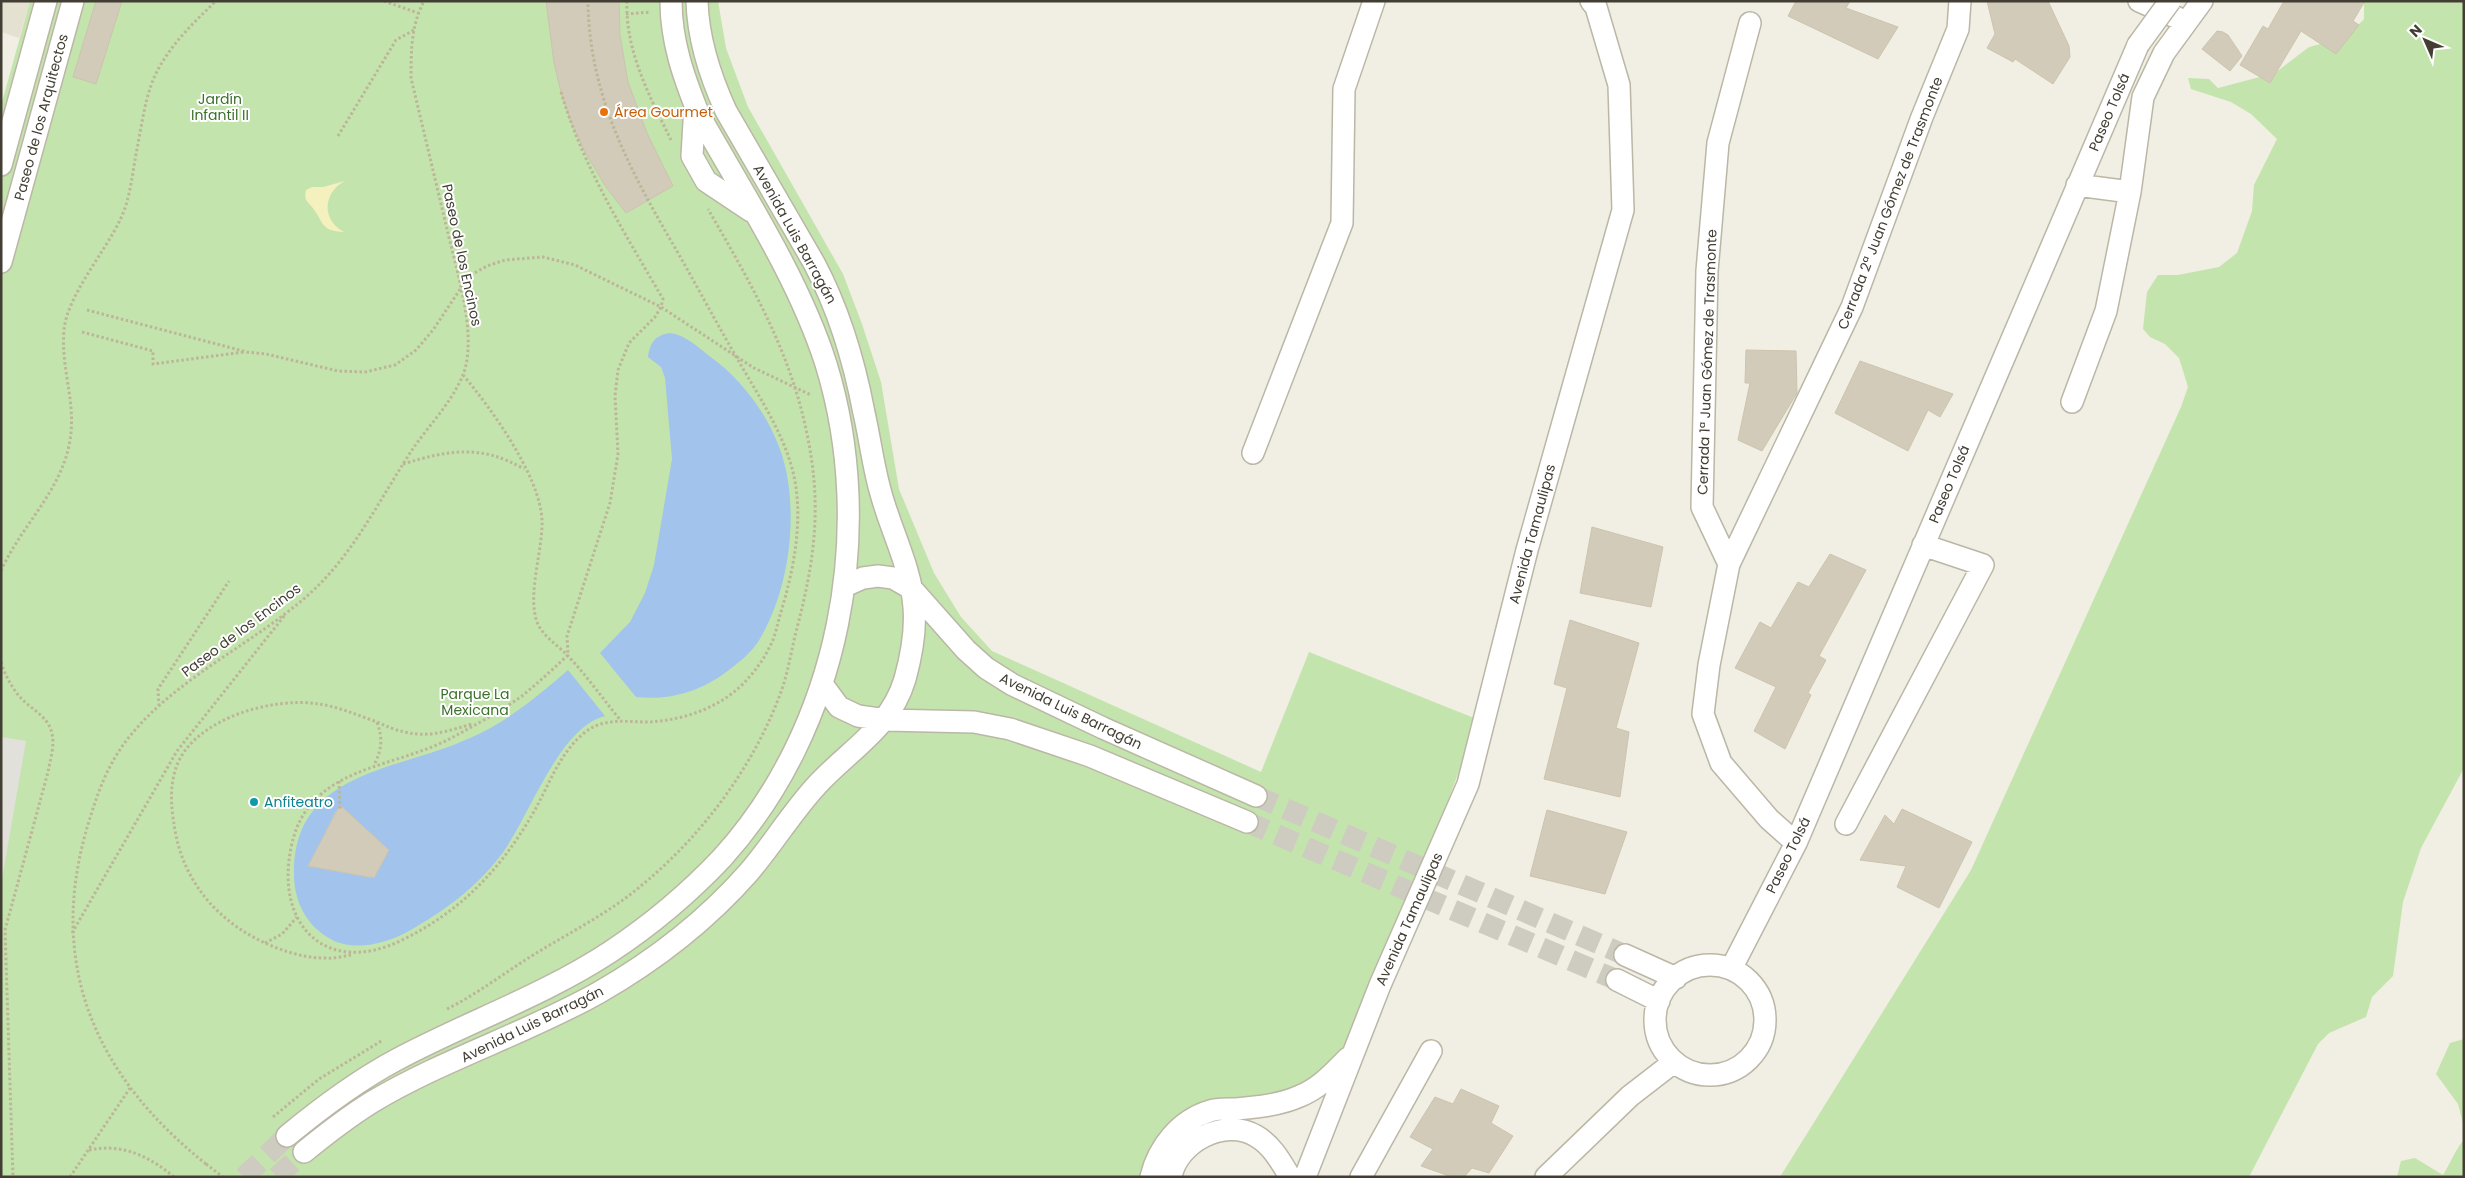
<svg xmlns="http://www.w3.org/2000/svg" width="2465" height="1178" font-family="Poppins,sans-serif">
<rect width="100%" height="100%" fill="#f1eee3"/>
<path fill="#e4e1d1" d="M1 1H30L19 38 1 32Z"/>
<path fill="#c4e4ad" d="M30 1H718L726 48 748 107 843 274 862 324 881 382 899 489 934 573 961 617 992 651 1261 772 1309 652 1474 718 1465 755 1420 876 1344 1056 1322 1076 1278 1097 1229 1101 1145 1177H1V106Z
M2364 1H2464V768L2421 848 2403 902 2393 976 2372 997 2366 1017 2329 1033 2318 1044 2249 1177H1780L1971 870 2181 407 2188 387 2179 358 2165 344 2150 337 2143 329 2147 292 2158 275H2178L2219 267 2237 253 2252 211 2254 185 2277 139 2251 114 2231 102 2191 89 2188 78 2209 79 2218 88 2275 73 2309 47 2347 37 2364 19Z
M2464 1039V1127L2458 1104 2436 1074 2450 1043Z
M2464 1140V1177H2397L2401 1161 2415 1158 2443 1175C2450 1164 2456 1148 2464 1140Z"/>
<path fill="#f4f1bf" d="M345 181C323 192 321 220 344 232 320 231 324 222 312 207 306 200 304 200 306 190L312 187H323Z"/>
<path fill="#e1e0db" d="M1 737 26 741 1 885Z"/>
<path fill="#a1c3ec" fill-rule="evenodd" d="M670 333C686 335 699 348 712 358 750 386 781 433 788 481 796 534 786 596 758 642 752 651 742 660 734 666 705 690 673 701 636 697L600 653 630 622 645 593 654 565 672 459 665 378 661 367 648 357C650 343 655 335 670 333Z
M568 670 605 716C558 728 529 818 501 855 476 888 444 911 409 931 385 944 352 953 327 937 305 923 294 900 294 874 293 770 399 771 470 738 507 722 538 696 568 670ZM336 811H340L388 850 374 878 315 867 311 861Z"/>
<path fill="#d2cbb9" stroke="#ccc4ad" d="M96 1H122L96 84 73 77Z
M546 1H619L620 35 628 82 647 133 673 186 626 213 606 187 585 152 571 122 561 92 554 63Z
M1796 1H1850L1846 8 1898 27 1878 59 1788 16Z
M1987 1H2048L2069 46 2070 57 2053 84 2015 59 2013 62 1987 48 1995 34Z
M2284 1H2365L2353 21 2359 25 2336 54 2301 31 2270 83 2240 65 2263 26 2268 29Z
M2217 31 2223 32 2228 35 2242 56 2230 71 2202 49Z
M1746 350 1796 351 1797 393 1762 451 1738 440 1750 383H1745Z
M1860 361 1953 394 1940 417 1928 410 1908 451 1835 413Z
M1592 527 1663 547 1651 607 1580 593Z
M1830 554 1866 570 1819 656 1826 660 1808 693 1811 695 1785 749 1754 731 1776 687 1735 668 1760 622 1771 628 1798 582 1809 587Z
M1570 620 1639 643 1616 728 1629 732 1620 797 1544 779 1567 688 1554 684Z
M340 805 389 850 374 878 308 866Z
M1902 809 1972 842 1939 908 1897 887 1906 866 1860 860 1885 815 1894 824Z
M1547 810 1627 832 1605 894 1530 876Z
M1461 1089 1499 1106 1491 1123 1513 1136 1489 1173 1472 1168 1464 1177H1452L1421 1166 1433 1149 1410 1137 1435 1097 1453 1104Z"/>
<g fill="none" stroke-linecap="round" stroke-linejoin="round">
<path stroke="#cecbc0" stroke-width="21" stroke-dasharray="21 11" stroke-linecap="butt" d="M1256 796 1625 955
M1247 822 1617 980
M244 1177 287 1136
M277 1177 304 1152"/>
<g stroke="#bbb7a6" stroke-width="24">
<path id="minor" d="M2139 1 2180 19
M695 105 692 156 706 181 751 211
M1 165 46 1
M2130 192 2143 97 2164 53 2202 1
M1 262 73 1
M2072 402 2106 311 2130 192 2077 185
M1253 453 1342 223 1344 89 1374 1
M1729 564 1702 507 1707 271 1718 143 1750 23
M845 586 863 578 878 576 893 578 912 589 966 650 986 668 1013 685 1103 728 1256 796
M822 684 839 707 858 716 886 720 974 722 1010 729 1090 756 1247 822
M1846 824 1983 565 1923 545
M1796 843 1769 819 1721 763 1703 714 1709 665 1729 564 1852 307 1922 117 1958 29 1960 1
M1625 955 1676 978
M1655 1020a55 55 0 1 1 110 0a55 55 0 1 1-110 0Z
M1731 969 1796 843 2138 45
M1617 980 1659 1001
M287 1136C322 1107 357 1081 396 1060 467 1022 543 996 610 952 651 925 688 894 722 858 840 728 877 530 826 364 799 279 743 193 699 115 684 78 671 42 671 1
M304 1152C326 1134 348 1117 372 1102 444 1059 525 1034 598 993 654 961 706 921 749 872 773 844 792 812 817 785 850 749 890 729 905 679 911 657 916 630 914 607 911 567 890 529 880 490 873 465 870 439 864 413 854 360 839 310 814 263L726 111C710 76 698 40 697 1
M1151 1177C1158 1147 1180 1120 1210 1111 1218 1108 1228 1109 1236 1109 1258 1107 1280 1105 1300 1096 1320 1088 1333 1073 1348 1058
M1171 1177C1177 1142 1225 1117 1256 1136 1272 1145 1281 1162 1290 1177
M1305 1177 1380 985 1468 784 1527 550 1623 210 1619 85 1596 7 1591 1
M1361 1177 1431 1051
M1546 1177 1630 1096 1674 1062"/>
</g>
<path stroke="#bcb598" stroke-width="3" stroke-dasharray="2.5 2.5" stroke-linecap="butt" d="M384 1 418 13
M627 1C625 51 650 97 671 140
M626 14 651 12
M561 92C583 167 624 232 663 299L661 307 655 317 629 343 618 370 615 396 618 454 610 503 567 636 568 655C553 669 538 683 522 696 501 711 477 724 455 736 395 770 307 764 291 848 275 926 327 977 402 940 460 912 500 870 532 815 548 788 558 755 583 734 602 717 625 722 649 722 684 720 719 708 744 683 754 672 763 661 769 648 775 638 777 626 780 615 794 570 805 515 792 468 781 429 758 395 738 360 717 324 698 288 678 253 631 172 589 97 588 1
M338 136 396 40 414 30
M87 310 247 352 266 354 338 371 365 372 395 365 416 350 433 330 469 276 487 266 505 260 543 257 575 265 661 307 754 368 811 395
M82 332 153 351V364L244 352
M463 375C491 408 540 476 542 520 543 551 527 593 537 622 543 637 558 645 568 656 587 676 603 699 621 721
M403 464C449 450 481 444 524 469
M1 571C18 532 51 501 65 460 82 411 60 376 64 330 67 296 105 252 120 220 130 200 132 176 136 154 141 130 144 103 153 80 166 49 192 24 216 1
M1 662C5 675 11 686 19 696 30 709 49 716 52 734 55 746 50 760 48 772L5 930 13 1177
M159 706 158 689 229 581
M377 722C416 740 432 736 472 724
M339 781 340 811
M72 933 177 751 285 615
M265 943 282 934 297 917
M351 955C343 956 334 959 325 958 308 958 293 954 277 948 222 927 182 884 174 824 171 807 170 788 175 771 189 720 272 696 319 704 339 707 357 715 377 722 383 739 382 749 374 765
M447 1009C477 994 503 974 530 957 568 933 608 914 642 885 704 834 757 762 783 686 789 667 792 647 797 628 815 559 822 505 807 434 790 350 750 282 708 209
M273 1117 319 1079 383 1040
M89 1150C122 1143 149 1156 174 1177
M206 1164C99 1079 48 971 85 835 95 800 106 765 130 736 177 678 251 645 307 596 353 556 379 500 412 450 429 425 456 398 465 369 476 329 456 269 447 229 435 179 423 128 411 78 411 52 411 25 424 1
M70 1177 130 1088"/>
<use href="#minor" stroke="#fff" stroke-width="21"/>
<g stroke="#bbb7a6" stroke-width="24" stroke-linecap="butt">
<path id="minor-bridge" d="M2138 45 2170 1"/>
</g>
<path stroke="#bcb598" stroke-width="3" stroke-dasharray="2.5 2.5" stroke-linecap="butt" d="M206 1164 223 1177"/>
<use href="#minor-bridge" stroke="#fff" stroke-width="21"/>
</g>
<circle fill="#e8710a" stroke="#fff" stroke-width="2" cx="604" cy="112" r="5"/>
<circle fill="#0f9aa8" stroke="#fff" stroke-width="2" cx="254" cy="802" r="5"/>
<g text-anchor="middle" stroke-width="4" stroke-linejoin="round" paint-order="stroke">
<g font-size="14" fill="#3b702b" stroke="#fff">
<text x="220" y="104">Jardín<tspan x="220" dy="16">Infantil II</tspan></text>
<text x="475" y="699">Parque La<tspan x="475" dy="16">Mexicana</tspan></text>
</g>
<g font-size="14" fill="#c56008" stroke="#fff" text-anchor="start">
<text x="614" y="117">Área Gourmet</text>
</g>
<g font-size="14" fill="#423e34" stroke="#fff">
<text transform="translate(2109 112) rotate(-67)" y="5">Paseo Tolsá</text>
<text transform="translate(41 117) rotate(-75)" y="5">Paseo de los Arquitectos</text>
<text transform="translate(1890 203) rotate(-69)" y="5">Cerrada 2ª Juan Gómez de Trasmonte</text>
<text transform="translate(795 234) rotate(61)" y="5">Avenida Luis Barragán</text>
<text transform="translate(462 255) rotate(78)" y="5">Paseo de los Encinos</text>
<text transform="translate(1707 362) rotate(-88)" y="5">Cerrada 1ª Juan Gómez de Trasmonte</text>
<text transform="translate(1949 484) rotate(-67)" y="5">Paseo Tolsá</text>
<text transform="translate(1532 534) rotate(-75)" y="5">Avenida Tamaulipas</text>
<text transform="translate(241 630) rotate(-37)" y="5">Paseo de los Encinos</text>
<text transform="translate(1071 711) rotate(26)" y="5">Avenida Luis Barragán</text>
<text transform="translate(1788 855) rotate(-64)" y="5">Paseo Tolsá</text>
<text transform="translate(1409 919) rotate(-66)" y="5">Avenida Tamaulipas</text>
<text transform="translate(532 1024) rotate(-26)" y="5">Avenida Luis Barragán</text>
</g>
<g font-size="14" fill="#0d838f" stroke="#fff" text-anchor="start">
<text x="264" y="807">Anfiteatro</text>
</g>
</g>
<rect width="2465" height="1178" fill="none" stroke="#423e34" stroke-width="5"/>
<g transform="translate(2425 40) rotate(315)" stroke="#ffffff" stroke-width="4" paint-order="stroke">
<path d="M0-4L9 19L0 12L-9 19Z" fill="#423e34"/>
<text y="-8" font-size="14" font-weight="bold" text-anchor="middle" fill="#423e34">N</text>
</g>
</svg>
